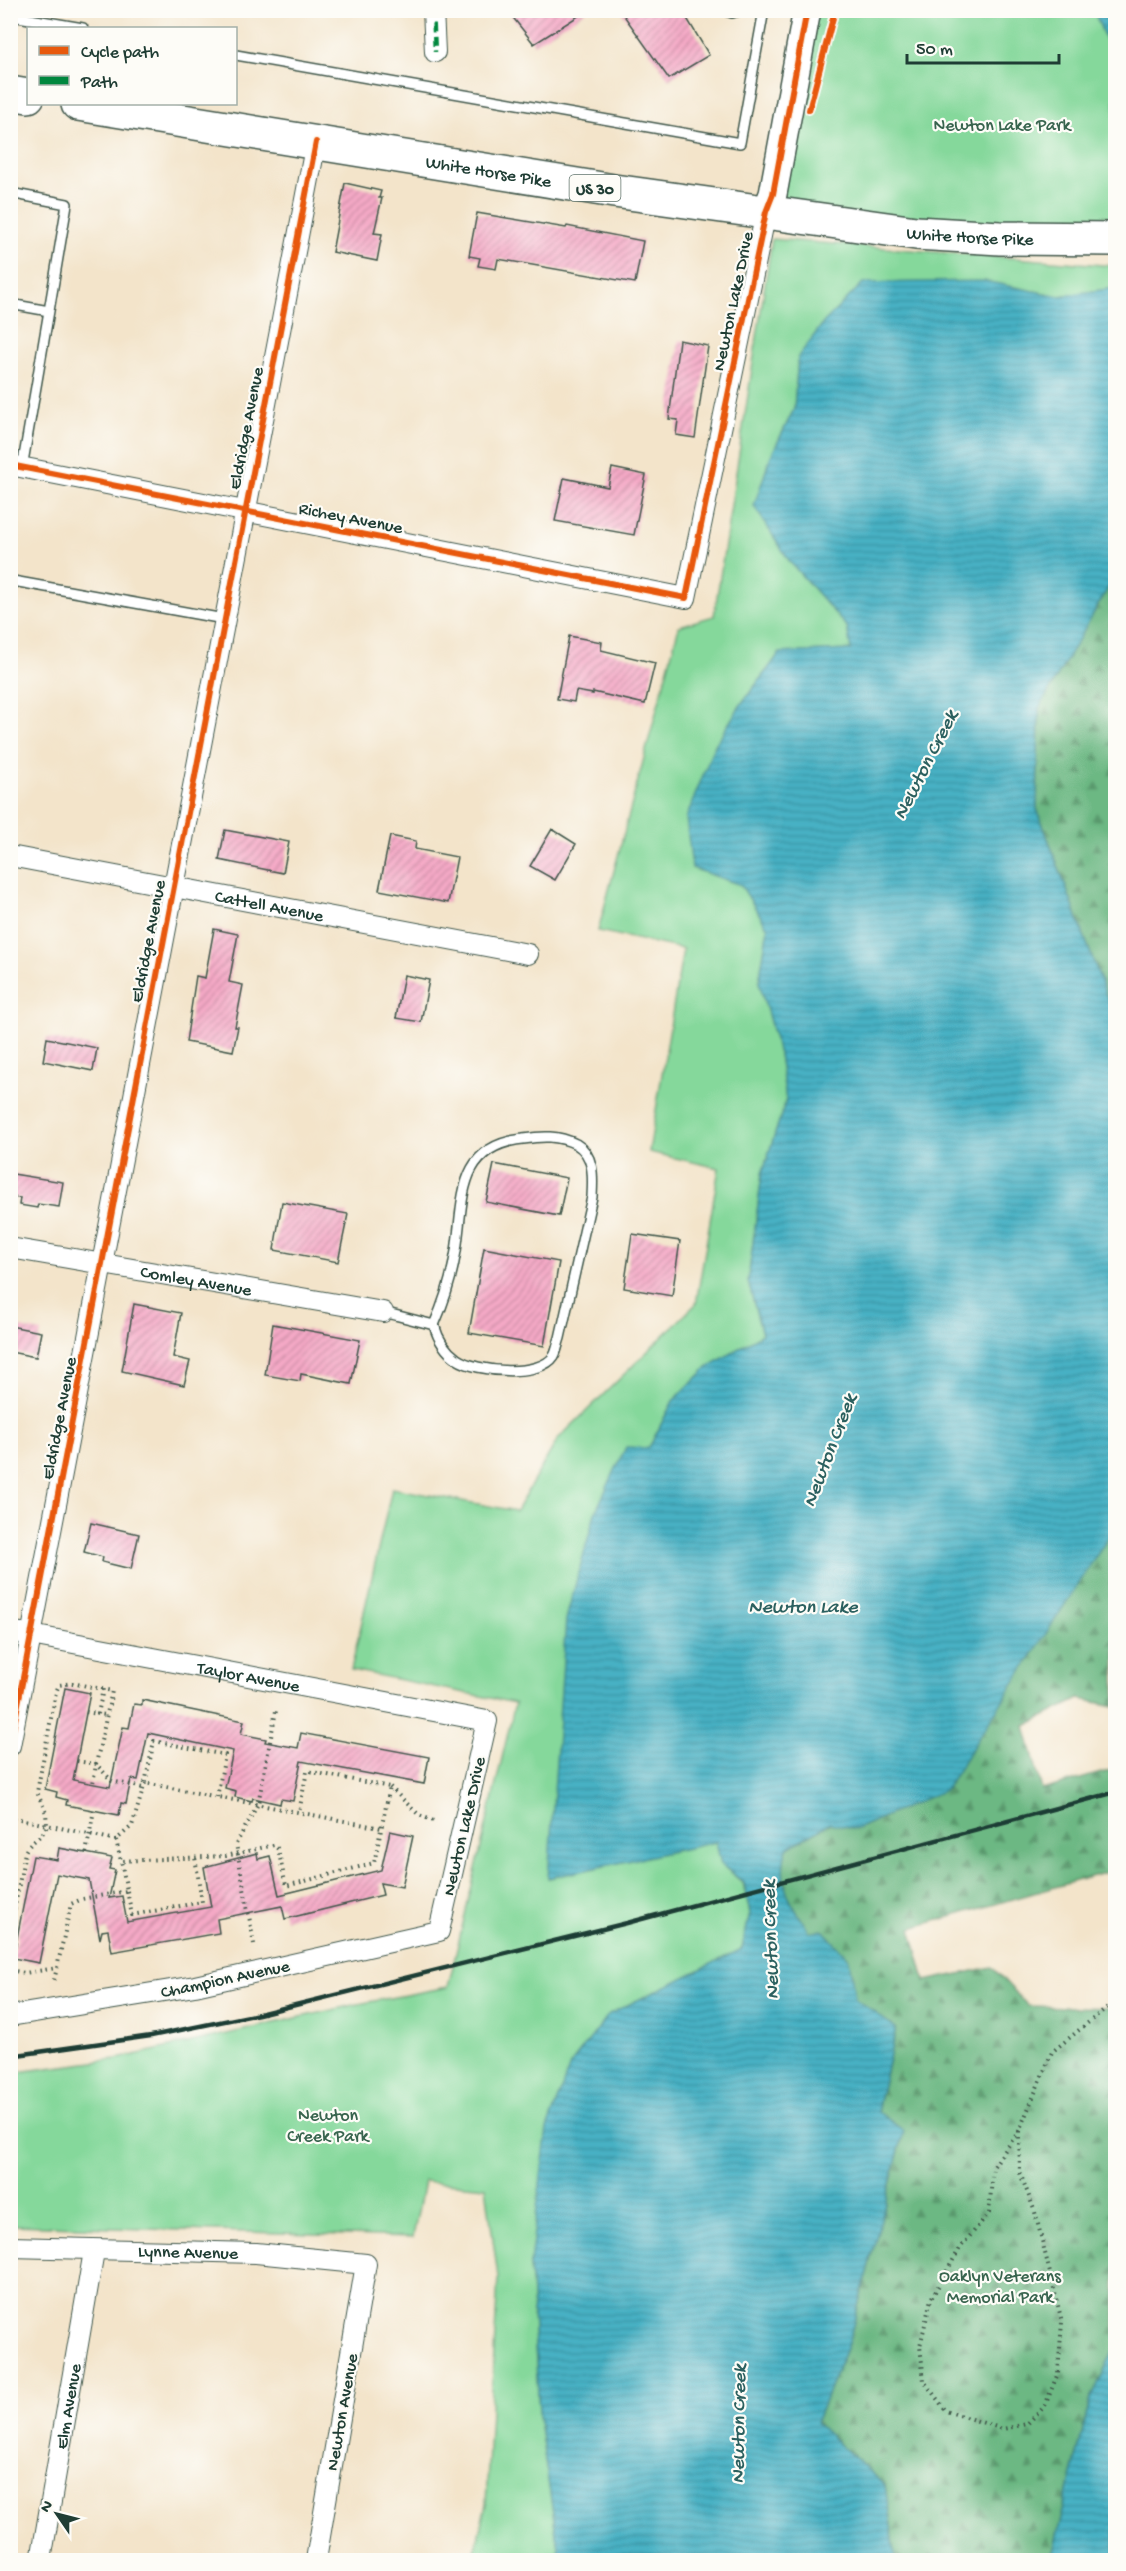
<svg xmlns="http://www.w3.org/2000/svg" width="1126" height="2571" font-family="'Gochi Hand',sans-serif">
<defs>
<pattern id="forest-firs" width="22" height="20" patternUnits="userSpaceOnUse" patternTransform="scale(1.5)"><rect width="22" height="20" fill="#6cb883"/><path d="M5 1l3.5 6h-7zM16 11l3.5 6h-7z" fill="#58976c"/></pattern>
<pattern id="water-rules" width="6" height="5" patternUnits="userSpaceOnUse" patternTransform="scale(1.5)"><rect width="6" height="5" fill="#46b1c4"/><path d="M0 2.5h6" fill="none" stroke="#3a91a0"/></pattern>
<pattern id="building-hatch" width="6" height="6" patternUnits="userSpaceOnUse" patternTransform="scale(1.5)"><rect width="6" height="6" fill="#f5a9c6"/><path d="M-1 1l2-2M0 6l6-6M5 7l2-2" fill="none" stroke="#c68ba2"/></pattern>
</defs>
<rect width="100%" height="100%" fill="#fdfcf7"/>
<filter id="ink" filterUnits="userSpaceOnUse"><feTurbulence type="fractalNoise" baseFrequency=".0167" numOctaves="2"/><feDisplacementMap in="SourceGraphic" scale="12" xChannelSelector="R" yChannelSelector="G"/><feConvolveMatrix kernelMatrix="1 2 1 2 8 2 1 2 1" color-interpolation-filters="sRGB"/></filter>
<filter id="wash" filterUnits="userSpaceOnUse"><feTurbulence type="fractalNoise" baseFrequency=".008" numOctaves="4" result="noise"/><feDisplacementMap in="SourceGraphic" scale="24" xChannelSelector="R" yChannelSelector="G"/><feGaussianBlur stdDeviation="1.35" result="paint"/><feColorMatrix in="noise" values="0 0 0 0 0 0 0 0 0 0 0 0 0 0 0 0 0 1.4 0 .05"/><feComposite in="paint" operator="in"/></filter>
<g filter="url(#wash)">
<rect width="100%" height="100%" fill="#f3e4ca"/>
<path fill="#85d89b" stroke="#528a68" stroke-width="1.5" d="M806 11H1094L1115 63V239L766 212Z
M772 239 1115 266V288L1059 296 984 281 798 357 794 409 770 458 790 562 847 627 852 650 780 653 742 703 715 745 692 868 741 885 768 928 759 982 779 1054 786 1100 762 1174 748 1281 762 1334 707 1368 673 1401 649 1448 549 1878 716 1841 721 1864 743 1883 750 1913 742 1949 609 2014 530 2263 540 2426 560 2560H473L486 2504 498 2277 486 2187 424 2181 413 2237 11 2225 10 2073 117 2059 358 2004 448 1987 515 1703 351 1670 392 1488 516 1511 558 1439 696 1304 719 1168 649 1152 683 949 598 931 679 626 714 616Z"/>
<path fill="url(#forest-firs)" stroke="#467a5c" stroke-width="1.5" d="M1115 576V1046L1112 1011 1037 809 1039 708Z
M1115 1524V1706L1079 1699 1025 1726 1042 1790 1115 1769V1870L911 1928 925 1981 992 1967 1028 2006 1115 2008V2347L1090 2401 1051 2560H896L885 2485 816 2423 849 2341 904 2131 877 2111 896 2028 855 1999 849 1959 822 1929 810 1932C789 1902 776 1885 786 1848L831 1823 857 1829 945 1790Z"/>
<path fill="url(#water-rules)" stroke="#32777c" stroke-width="1.5" d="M1094 11H1115V63Z
M984 281 1059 296 1115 288V576L1039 708 1037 809 1112 1011 1116 1046 1115 1527 945 1790 857 1829 830 1823 787 1848C776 1884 790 1902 810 1932L822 1929 849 1959 855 1999 896 2028 877 2111 904 2131 849 2341 816 2423 885 2485 896 2560H560L540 2426 530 2263 547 2129 570 2065 609 2014 742 1949 750 1913 744 1883 721 1864 716 1842 548 1878 566 1619 595 1513 626 1447 649 1448 673 1401 707 1368 762 1334 748 1281 762 1174 786 1100 779 1054 759 982 768 928 741 885 692 868 686 818 715 745 742 703 780 653 851 650 847 627 790 562 754 506 770 458 794 409 798 357 824 322 863 283Z
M1115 2347V2560H1051L1090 2401Z"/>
<g id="blocks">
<path fill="url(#building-hatch)" d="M507 10H588L534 44Z
M620 10H682L709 55 669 79Z
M345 183 381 191 379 198H382L374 233 382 234 377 261 332 252Z
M477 213 566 228 567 226 643 241 635 283 498 259 496 269 478 266 480 258 469 256Z
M679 340 708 346 695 438 676 435 678 420 669 419Z
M612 468 646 475 634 535 555 521 564 478 608 487Z
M569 636 602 642 601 650 655 663 645 704 593 692V694L576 691 574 702 557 699Z
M552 829 576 844 555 880 530 866Z
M225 830 289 842 283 873 219 860Z
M390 836 416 841 415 849 457 857 448 903 379 890Z
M214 929 238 934 229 982 243 985 235 1027H238L233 1051 186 1042 196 976 205 978Z
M404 975 429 980 421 1022 396 1018Z
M47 1038 97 1048 93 1071 43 1061Z
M494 1164 567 1178 559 1216 486 1202Z
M13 1174 63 1182 59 1207 38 1204 37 1208 19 1205 20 1198 10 1197Z
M282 1202 348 1214 338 1262 274 1250Z
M632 1234 680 1241 672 1296 624 1288Z
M484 1248 559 1262 544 1346 469 1333Z
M134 1304 181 1313 173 1357 190 1361 184 1385 122 1371Z
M273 1324 360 1340 351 1384 301 1374 300 1381 265 1375Z
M10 1326 41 1332 36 1357 10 1352Z
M91 1523 139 1534 131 1569 102 1562 103 1557 84 1552Z
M65 1688 90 1693 73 1780 110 1787 123 1727 129 1728 134 1704 142 1705V1700L244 1721 241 1734 266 1739 265 1742 298 1748 301 1733 429 1757 424 1784 301 1761 293 1801 281 1799 280 1804 253 1798 252 1801 235 1797 236 1791 225 1788 233 1751 148 1733 138 1780 131 1779 126 1804 121 1803 119 1815 66 1805 67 1800 56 1797 57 1792 45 1789Z
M390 1831 413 1836 402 1887 380 1883 383 1895 285 1919 282 1906 217 1919 219 1933 112 1952 108 1930 102 1931 100 1939 89 1880 57 1874 39 1963 13 1958 33 1856 57 1860 59 1848 112 1858 109 1869 115 1870 109 1898 122 1896 127 1922 211 1907 204 1867 257 1853 258 1859 270 1856 279 1895 381 1870Z"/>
</g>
</g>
<g filter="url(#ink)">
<use href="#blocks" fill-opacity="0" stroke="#3f564a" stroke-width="1.5"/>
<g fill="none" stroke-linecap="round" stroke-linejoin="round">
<g stroke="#3f564a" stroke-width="12">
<path id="lane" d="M20 10 18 17 83 28
M722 10 732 13 743 10
M236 55 740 143 764 10
M10 193 67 204 49 311 10 304
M22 468 49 311
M13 581 224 619
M383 1312 434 1325C438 1339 444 1350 457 1359 476 1372 540 1378 554 1356 557 1351 558 1343 560 1338L592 1197C593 1178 595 1155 576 1144 558 1135 542 1136 523 1139 456 1146 464 1201 456 1251 452 1277 445 1300 434 1325"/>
</g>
<g stroke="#3f564a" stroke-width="22">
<g id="street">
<path d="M433 10 435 52"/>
<path d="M10 465 686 598 766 212"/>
<path id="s1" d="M10 856 528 954"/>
<path id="s2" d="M10 1248 383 1312"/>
<path id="s3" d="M10 1631 487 1721 439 1931 195 1986 10 2016"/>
<path d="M10 1746 316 142"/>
<path id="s4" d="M10 2247 256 2253 366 2264 316 2560"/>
<path id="s5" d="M41 2560 94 2251"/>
</g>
</g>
<g stroke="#3f564a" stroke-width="30">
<path id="secondary" d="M766 212 773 194 807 10"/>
</g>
<g stroke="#3f564a" stroke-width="36">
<g id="highway">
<path d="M10 93 28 96"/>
<path id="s6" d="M78 104 614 191 916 233 1000 238 1116 239"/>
</g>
</g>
<path stroke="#3f564a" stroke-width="4" stroke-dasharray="1.5 4.5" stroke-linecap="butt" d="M823 64 835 10
M103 1689 98 1714 106 1715
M86 1712 98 1714
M77 1761 96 1764 93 1784
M145 1783 132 1826 116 1840 121 1861 226 1856 274 1845 278 1849 286 1886 374 1863 390 1787 307 1771 299 1812
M390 1787 419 1815 436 1822
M217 1797 225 1755 154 1741 145 1783 381 1828
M116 1840 47 1825 46 1813 37 1792 56 1692 59 1685 72 1683 112 1691 96 1764 112 1781 143 1788
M86 1853 94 1810
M127 1891 132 1915 202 1902 195 1857
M10 1933 25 1852C30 1841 44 1837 47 1825L11 1817
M254 1944 236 1844 258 1804 276 1711
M10 1970 25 1973 57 1968 71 1904 82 1899 127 1891 121 1861
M54 1980 57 1968
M1019 2131 1020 2173 1035 2212 1062 2322 1058 2373 1045 2406 1027 2424 1003 2429 946 2411 924 2381 920 2346 931 2299 960 2248 989 2213 993 2167 1019 2131 1052 2052 1116 2000"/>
<use href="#lane" stroke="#fff" stroke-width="9"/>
<use href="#street" stroke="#fff" stroke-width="20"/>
<use href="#secondary" stroke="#fff" stroke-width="27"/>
<use href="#highway" stroke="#fff" stroke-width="33"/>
<path stroke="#1f3d34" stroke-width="4.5" d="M10 2056 151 2036 259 2014 627 1923 1116 1792"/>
<path stroke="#00873e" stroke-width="4.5" stroke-dasharray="9 4.5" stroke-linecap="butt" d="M433 10 435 52"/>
<g stroke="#fdfcf7" stroke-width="10">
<path id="cycleway" d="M809 110 835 10
M10 465 686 598 766 212 773 194 807 10
M10 1746 316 142"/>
</g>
<use href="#cycleway" stroke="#e8590c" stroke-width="6"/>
</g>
</g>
<g text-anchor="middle" stroke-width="4.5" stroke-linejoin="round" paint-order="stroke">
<rect fill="#fdfcf7" stroke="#62766e" stroke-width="1.5" x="569.5" y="175" width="51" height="26" rx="4.5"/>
<g font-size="16" font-weight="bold" fill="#1f3d34">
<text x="595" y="194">US 30</text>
</g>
<g font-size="18" fill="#38644e" stroke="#fdfcf7">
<text x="1002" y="130">Newton Lake Park</text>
<text x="328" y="2120">Newton<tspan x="328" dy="21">Creek Park</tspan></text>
<text x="1000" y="2281">Oaklyn Veterans<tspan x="1000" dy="21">Memorial Park</tspan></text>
</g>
<g font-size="18" fill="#1f3d34" stroke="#fdfcf7">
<text dy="6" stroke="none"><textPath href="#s6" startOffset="416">White Horse Pike</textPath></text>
<text dy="6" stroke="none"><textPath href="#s6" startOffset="902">White Horse Pike</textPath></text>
<text transform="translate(732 301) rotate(-78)" y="6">Newton Lake Drive</text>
<text transform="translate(245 428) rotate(-79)" y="6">Eldridge Avenue</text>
<text transform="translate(351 517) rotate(11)" y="6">Richey Avenue</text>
<text dy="6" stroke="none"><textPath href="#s1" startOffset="264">Cattell Avenue</textPath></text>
<text transform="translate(147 941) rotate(-79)" y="6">Eldridge Avenue</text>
<text dy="6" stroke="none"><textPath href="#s2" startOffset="189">Comley Avenue</textPath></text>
<text transform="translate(58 1418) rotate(-79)" y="6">Eldridge Avenue</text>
<text dy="6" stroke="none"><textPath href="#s3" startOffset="243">Taylor Avenue</textPath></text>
<text transform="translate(463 1826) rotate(-77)" y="6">Newton Lake Drive</text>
<text transform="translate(225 1978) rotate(-12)" y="6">Champion Avenue</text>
<text dy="6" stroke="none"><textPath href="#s4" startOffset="178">Lynne Avenue</textPath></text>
<text dy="6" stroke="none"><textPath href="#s5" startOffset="156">Elm Avenue</textPath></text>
<text transform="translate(341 2412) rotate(-80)" y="6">Newton Avenue</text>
</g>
<g font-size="20" font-style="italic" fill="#2b605f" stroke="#fdfcf7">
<text transform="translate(924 764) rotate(-63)" y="7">Newton Creek</text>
<text transform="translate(828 1450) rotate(-69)" y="7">Newton Creek</text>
<text x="803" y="1612">Newton Lake</text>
<text transform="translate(769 1940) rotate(-92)" y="7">Newton Creek</text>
<text transform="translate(737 2424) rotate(-89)" y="7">Newton Creek</text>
</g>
</g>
<rect width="1126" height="2571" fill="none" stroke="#fdfcf7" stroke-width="36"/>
<rect x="27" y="27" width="210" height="78" fill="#fdfcf7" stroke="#a4b0a9" stroke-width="1.5"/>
<rect x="39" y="46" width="30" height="9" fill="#e8590c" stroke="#a4b0a9" stroke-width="1.5"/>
<text x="81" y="57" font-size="18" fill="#1f3d34">Cycle path</text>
<rect x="39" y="76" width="30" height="9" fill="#00873e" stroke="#a4b0a9" stroke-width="1.5"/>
<text x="81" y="87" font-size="18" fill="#1f3d34">Path</text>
<g transform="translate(57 2514) rotate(305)" stroke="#fdfcf7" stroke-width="4.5" paint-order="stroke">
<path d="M0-4.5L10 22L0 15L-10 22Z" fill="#1f3d34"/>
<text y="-9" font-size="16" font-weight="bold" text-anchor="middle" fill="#1f3d34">N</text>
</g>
<path d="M907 54v9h152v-9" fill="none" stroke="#1f3d34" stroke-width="3"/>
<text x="916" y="54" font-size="18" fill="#1f3d34" stroke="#fdfcf7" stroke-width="4.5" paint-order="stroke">50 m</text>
</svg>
